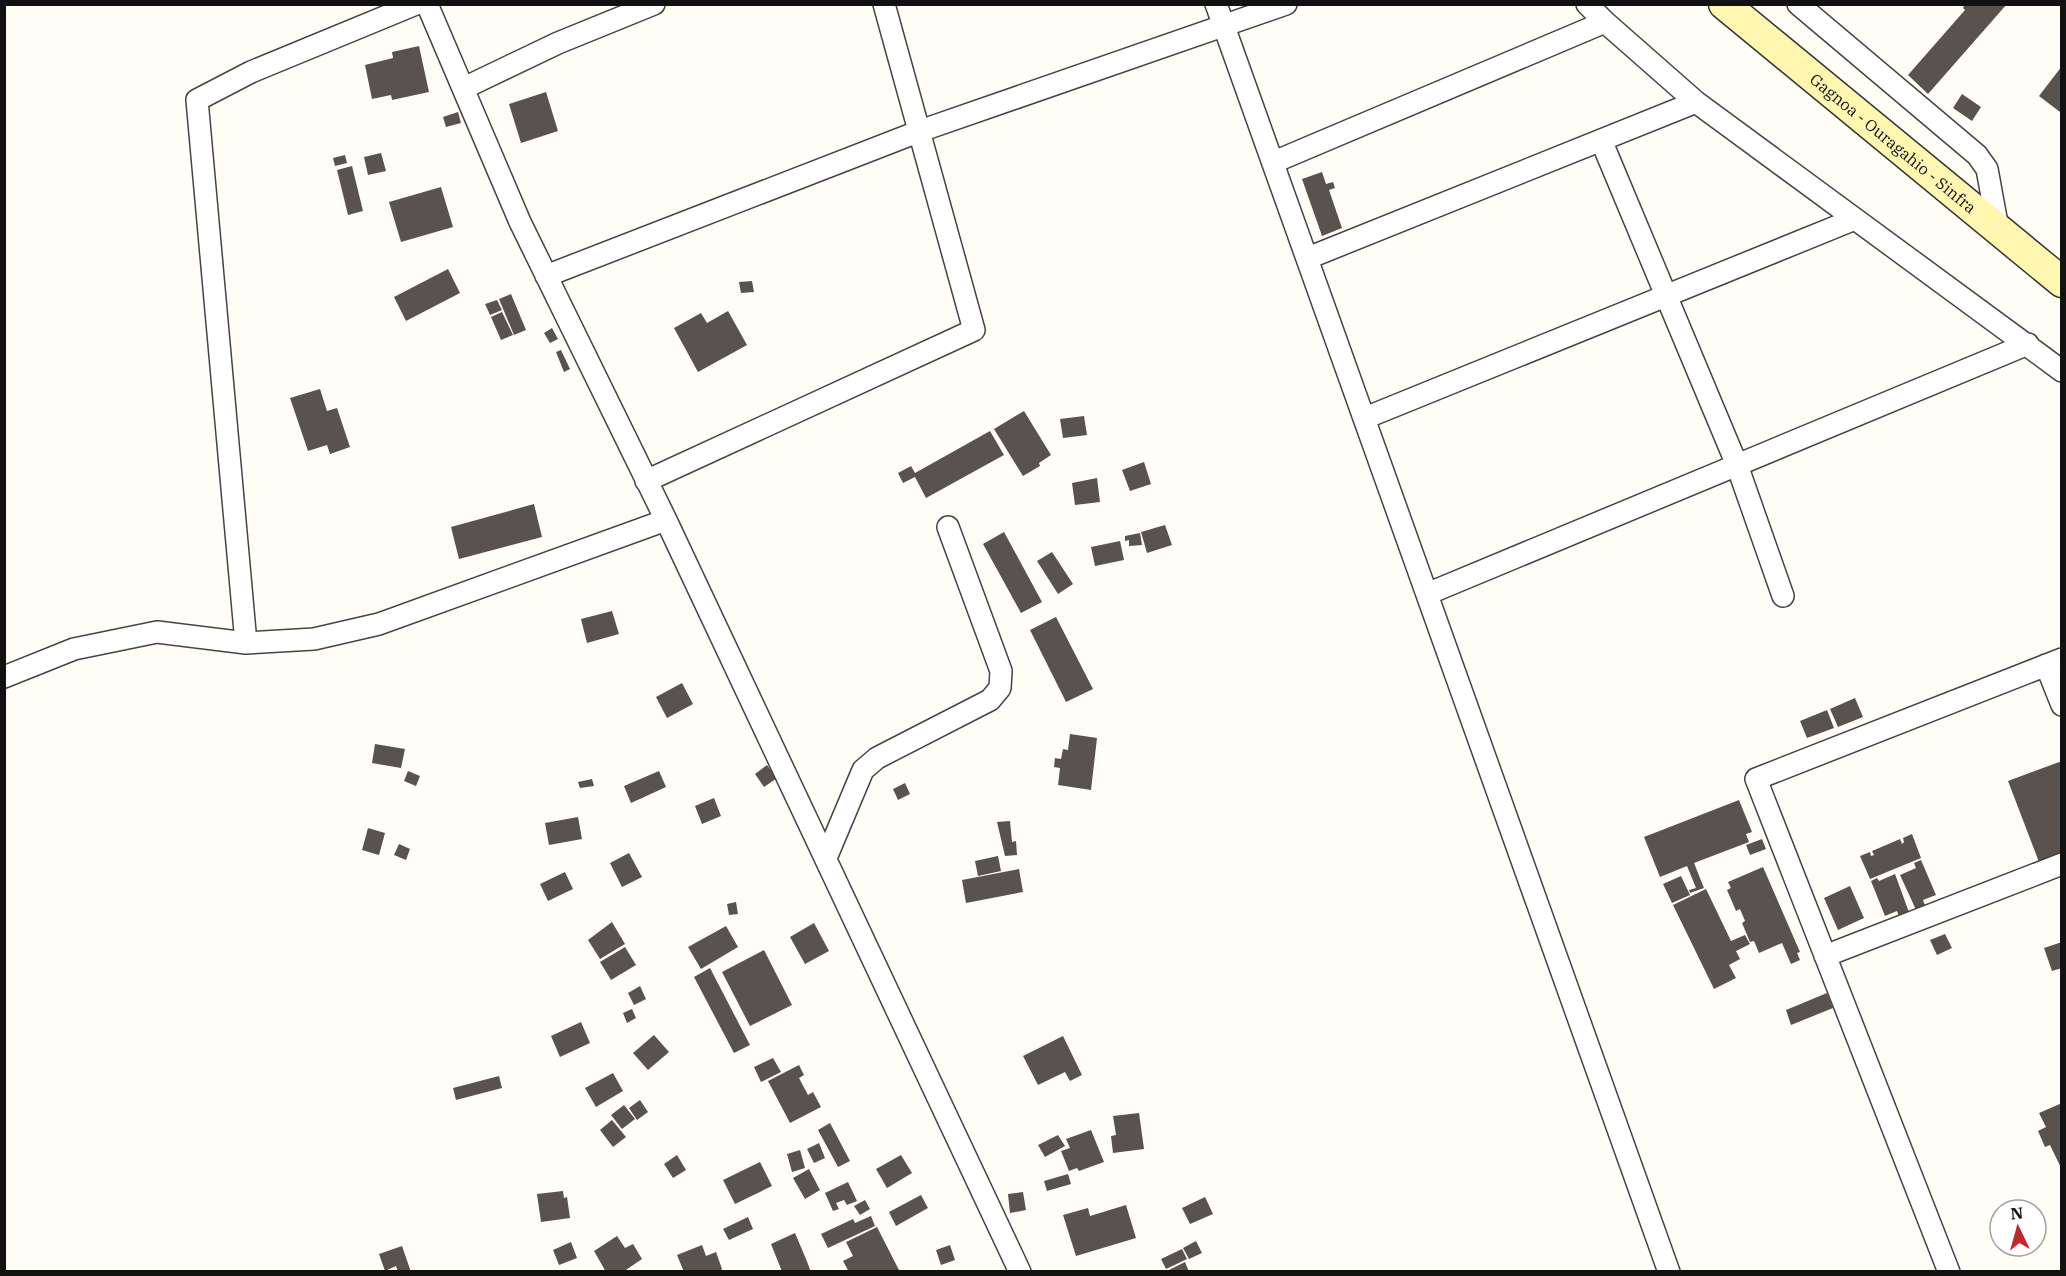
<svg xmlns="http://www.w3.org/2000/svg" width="2066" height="1276" font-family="'IBM Plex Serif',serif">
<rect width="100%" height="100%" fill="#fffdf5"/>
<path fill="#5a524d" d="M1965 4H2007L1928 94 1908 75 1965 10 1963 8Z
M419 46 429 92 392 100 391 95 372 99 365 65 393 58 392 52Z
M2062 66V110L2060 112 2039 96Z
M546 92 558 131 521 143 509 104Z
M1962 94 1981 107 1972 121 1953 108Z
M458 112 461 123 446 127 443 117Z
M381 153 386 171 368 175 364 157Z
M345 155 347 163 335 166 333 158Z
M352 166 363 211 348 215 337 170Z
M1322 172 1326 184 1333 182 1335 188 1329 190 1342 228 1322 236 1302 179Z
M441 187 453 227 401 242 389 202Z
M448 269 460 293 406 321 394 297Z
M752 281 754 292 741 293 739 282Z
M511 294 526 330 514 335 499 299Z
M497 300 502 310 490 315 485 304Z
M728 311 747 345 698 372 674 328 701 313 707 323Z
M502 312 513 335 501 340 491 317Z
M552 328 558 339 550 343 544 333Z
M561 350 570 369 564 372 556 352Z
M320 389 327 411 337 408 350 447 330 454 327 445 308 451 290 398Z
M1024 411 1051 455 1039 463 1040 466 1023 476 994 429Z
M1084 416 1087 435 1063 438 1060 419Z
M990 431 1004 455 926 498 915 477 903 483 898 473 911 466 915 473Z
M1144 462 1151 484 1130 491 1122 470Z
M1097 478 1100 502 1075 505 1072 483Z
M534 504 542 537 459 559 451 527Z
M1165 525 1172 545 1147 553 1141 532Z
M1004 532 1042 602 1021 613 983 544Z
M1140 533 1142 545 1129 546V540L1125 541V536Z
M1120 541 1124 560 1095 566 1091 547Z
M1052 552 1073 584 1058 594 1037 561Z
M612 611 619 634 587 643 581 619Z
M1056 617 1093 689 1066 702 1030 630Z
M682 683 693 704 667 718 656 697Z
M1855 698 1863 717 1838 727 1830 709Z
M1827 710 1834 728 1807 738 1800 721Z
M1070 734 1097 738 1091 790 1058 785 1060 768 1054 767 1055 758 1061 759 1063 749 1068 750Z
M375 744 405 749 401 768 372 763Z
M2062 761V853L2039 862 2008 781Z
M767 765 777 778 764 787 755 774Z
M408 771 420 776 416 786 404 781Z
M659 771 666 787 631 803 624 786Z
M592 779 594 786 580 788 578 782Z
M905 783 910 794 898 800 893 789Z
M714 798 721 816 702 824 695 806Z
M1739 800 1752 832 1746 834 1749 842 1694 863 1704 888 1690 893 1689 890 1696 888 1687 866 1660 877 1644 837Z
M578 817 582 839 549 845 545 823Z
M1010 821 1012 842 1016 841 1017 855 1005 856 997 822Z
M368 828 385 833 379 855 362 850Z
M1912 834 1921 858 1870 879 1860 856 1870 852 1871 856 1874 855 1872 851 1900 839 1902 844 1904 842 1903 838Z
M1762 839 1766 849 1750 855 1746 845Z
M399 844 410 849 406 860 394 855Z
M629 853 642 877 622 887 610 863Z
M998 856 1001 871 978 876 975 861Z
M1921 860 1936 895 1923 900 1926 908 1917 912 1900 875 1916 868 1914 863Z
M1763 867 1800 952 1797 953 1800 960 1791 964 1782 943 1759 953 1754 941 1750 942 1742 923 1745 921 1740 909 1736 911 1727 890 1731 888 1728 882Z
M1019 869 1023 892 966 903 962 880Z
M565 872 573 889 548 901 540 884Z
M1895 874 1910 915 1900 919 1897 911 1885 916 1871 881 1877 878 1879 881Z
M1681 876 1690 895 1672 903 1663 884Z
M1850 886 1864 918 1838 930 1824 898Z
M1706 889 1731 941 1745 935 1750 944 1736 951 1740 959 1729 965 1736 978 1714 989 1673 905Z
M736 902 738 914 729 915 727 904Z
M612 922 625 944 600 959 588 940Z
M814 923 829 951 805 964 790 937Z
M726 926 738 947 701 969 688 947Z
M1945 934 1952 948 1937 955 1930 940Z
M2062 942V968L2052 971 2044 948Z
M625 947 636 965 611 980 600 962Z
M764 950 792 1005 750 1026 722 972Z
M710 968 750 1045 734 1053 694 977Z
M640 986 646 999 634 1005 628 993Z
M1827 993 1833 1008 1791 1025 1786 1010Z
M632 1009 636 1018 627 1023 623 1013Z
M581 1022 590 1043 560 1057 551 1036Z
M654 1035 669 1052 648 1070 633 1053Z
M1063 1036 1082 1075 1070 1081 1065 1072 1038 1085 1023 1056Z
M773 1058 781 1072 761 1082 754 1067Z
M799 1065 804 1075 799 1078 808 1095 813 1092 821 1107 790 1123 768 1081Z
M613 1073 623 1091 596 1107 585 1088Z
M499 1076 502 1088 456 1100 453 1088Z
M640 1100 648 1112 637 1120 629 1108Z
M2062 1103V1170L2050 1145 2045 1147 2038 1131 2046 1127 2039 1113Z
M624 1105 635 1119 622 1129 611 1115Z
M1139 1113 1144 1149 1113 1153 1111 1136 1116 1135 1113 1116Z
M612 1120 626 1137 613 1147 600 1130Z
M830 1123 850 1161 838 1167 818 1130Z
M1091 1130 1104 1162 1079 1171 1077 1168 1069 1171 1061 1151 1070 1148 1066 1139Z
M1058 1135 1065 1146 1045 1157 1038 1145Z
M819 1143 825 1158 814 1163 807 1149Z
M800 1150 805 1168 792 1172 787 1154Z
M677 1155 686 1170 673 1178 664 1164Z
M901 1155 912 1173 887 1188 876 1169Z
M760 1162 772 1186 735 1204 723 1180Z
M809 1169 820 1190 805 1199 793 1178Z
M1068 1174 1071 1184 1047 1191 1044 1181Z
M848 1182 857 1201 847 1205 844 1200 836 1203 839 1209 833 1211 825 1193Z
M563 1191 564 1198 567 1197 570 1218 541 1222 537 1194Z
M1023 1192 1026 1210 1010 1213 1008 1194Z
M921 1195 928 1208 896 1226 889 1212Z
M1205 1197 1213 1214 1190 1224 1182 1208Z
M865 1200 870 1209 860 1215 854 1206Z
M1126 1205 1136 1238 1076 1256 1063 1215 1088 1208 1090 1216Z
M871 1216 875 1226 828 1248 821 1234 853 1219 855 1223Z
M748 1217 753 1229 729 1240 723 1229Z
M877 1227 900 1272H849L843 1261 853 1256 846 1242Z
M795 1233 806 1259 811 1272H782L781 1269 771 1244Z
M617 1236 625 1248 633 1244 642 1259 623 1272H606L594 1251Z
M1196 1241 1202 1253 1189 1259 1183 1248Z
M571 1242 577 1258 559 1265 553 1250Z
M702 1245 706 1256 716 1252 722 1269 719 1272H684L677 1255Z
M950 1245 955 1260 941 1265 936 1250Z
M402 1246 411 1272H398L396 1266 385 1271 379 1254Z
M1182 1249 1187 1259 1166 1269 1161 1259Z
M1185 1262 1189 1272H1165Z"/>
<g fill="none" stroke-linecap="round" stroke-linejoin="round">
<g stroke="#444" stroke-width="24">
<path id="street" d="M427 4 520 222 666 520 1020 1272
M1216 4 1669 1272
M1587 4 1605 22 1696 102 2062 371
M1798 4 1977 155 1987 169 1998 229
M464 88 558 43 654 4
M1601 140 1737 465 1783 596
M1274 162 1605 22
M1308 258 1696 102
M546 276 920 131 1286 4
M1365 418 1855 219
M646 481 974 330 884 4
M1427 594 2028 344
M246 643 197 100 251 72 416 4
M2046 665 2062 705
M4 677 74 649 157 632 246 643 314 639 379 624 666 520
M826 858 863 770 877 758 990 700 1000 688 1001 671 948 527
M1825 956 2062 864
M1949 1272 1756 779 2062 659"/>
</g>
<g stroke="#333" stroke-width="33">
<g id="secondary">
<path id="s1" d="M1724 4 2062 282"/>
</g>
</g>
<use href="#street" stroke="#fff" stroke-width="21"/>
<use href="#secondary" stroke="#fff6b0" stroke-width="30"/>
</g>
<g text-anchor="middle" stroke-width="6" stroke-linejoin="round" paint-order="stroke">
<g font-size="16" fill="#111" stroke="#fff">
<text dy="6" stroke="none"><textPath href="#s1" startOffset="219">Gagnoa - Ouragahio - Sinfra</textPath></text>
</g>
</g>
<rect width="2066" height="1276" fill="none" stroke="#111111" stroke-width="12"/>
<g transform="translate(2018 1228) rotate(355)"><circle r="28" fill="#ffffff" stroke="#a0a0a0" stroke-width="1.5"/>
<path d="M0-4.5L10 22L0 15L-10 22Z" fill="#c4262e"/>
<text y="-9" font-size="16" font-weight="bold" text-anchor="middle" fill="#111111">N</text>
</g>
</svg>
